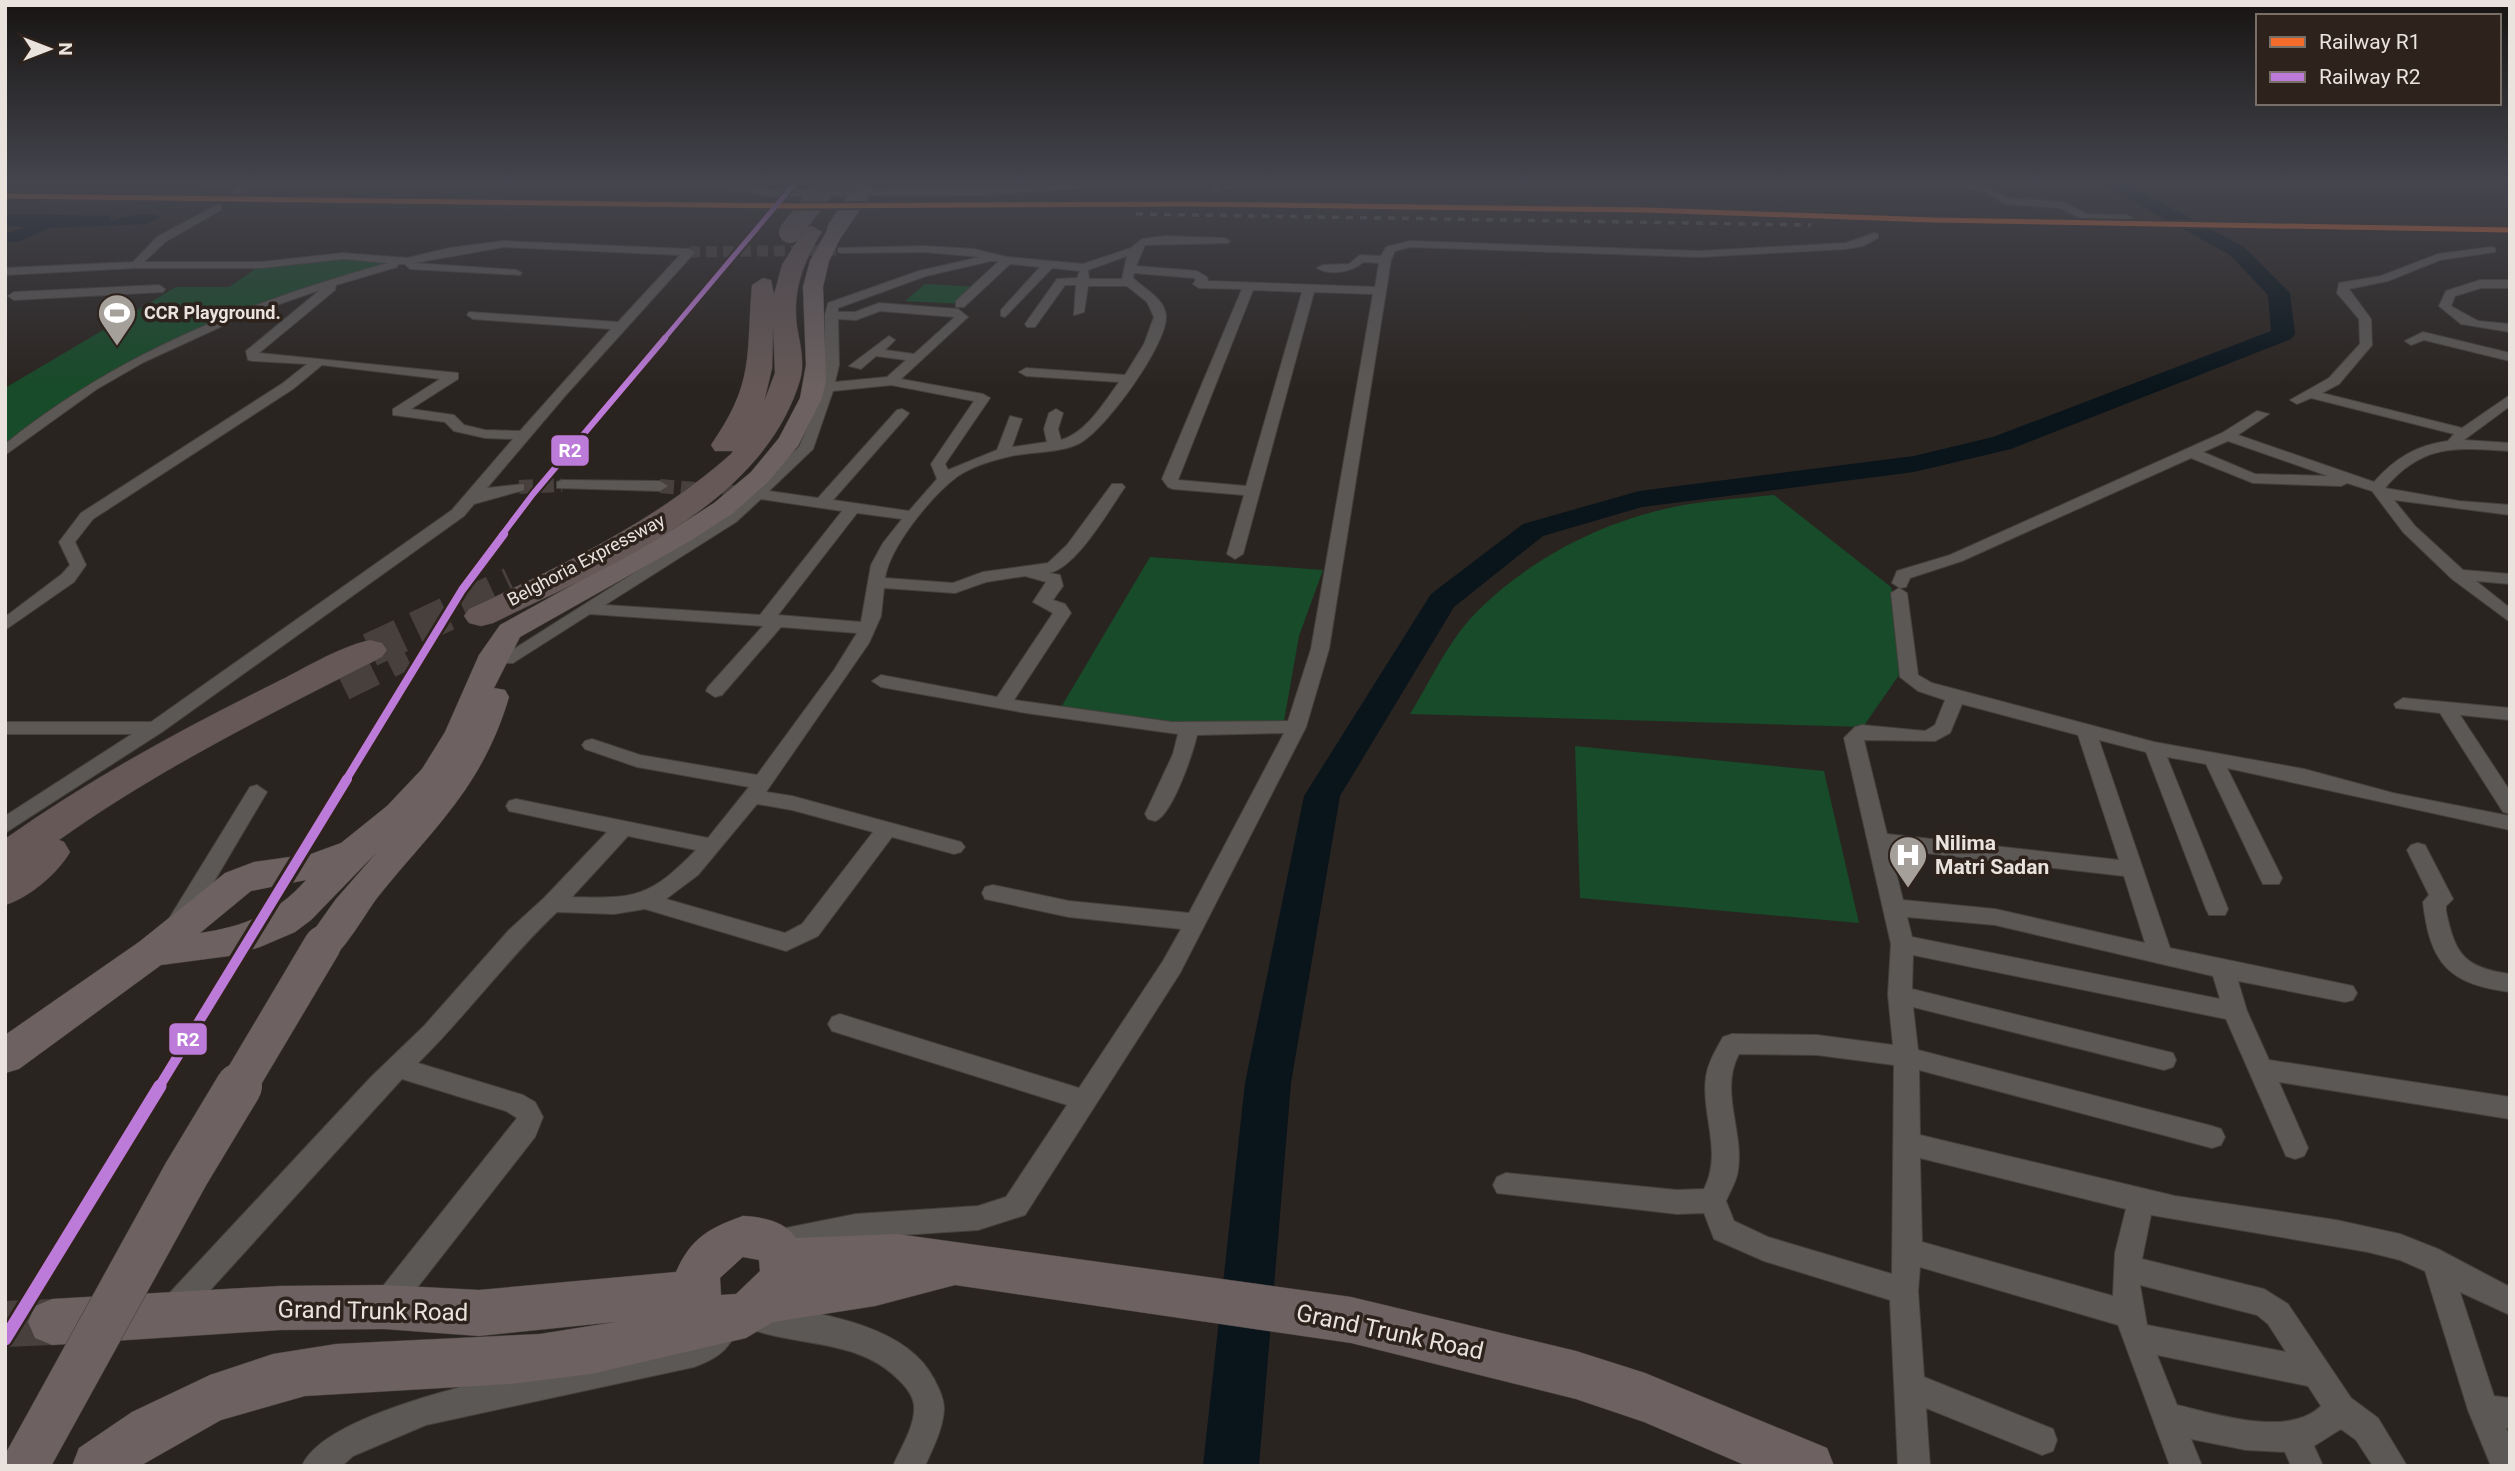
<svg xmlns="http://www.w3.org/2000/svg" width="2515" height="1471" font-family="Roboto,sans-serif">
<rect width="100%" height="100%" fill="#2a2420"/>
<path fill="#174b29" d="M304 258 407 261 323 283 122 367 5 451V388L176 287H229L261 265Z
M925 284 979 287 963 304 905 301Z
M1774 495 1891 587 1904 623 1899 675 1863 727 1410 714C1429 683 1446 646 1470 619 1525 560 1605 519 1684 505 1713 500 1744 498 1774 495Z
M1150 557 1323 570 1299 636 1284 721 1176 725 1060 709Z
M1575 746 1824 771 1859 923 1580 898Z"/>
<path fill="#09141b" d="M5 182H211L183 190 14 189H5Z
M5 214 111 216 110 221C125 217 146 210 160 217L147 224 49 228 18 242H5V234L27 227 5 226Z"/>
<g fill="none" stroke-linecap="round" stroke-linejoin="round">
<path fill="#09141b" fill-rule="evenodd" d="M2098 182H2122L2244 247 2290 293 2295 334 2291 339 2011 449 1914 472 1642 507 1543 536 1454 607 1340 796 1291 1083 1259 1466H1203L1245 1083 1304 796 1431 594 1523 524 1639 491 1914 456 1993 437 2271 331 2268 295 2230 255Z"/>
<path stroke="#47403c" stroke-width="11" stroke-dasharray="11 6" stroke-linecap="butt" d="M689 252 842 250"/>
<path stroke="#47403c" stroke-width="14" stroke-dasharray="14 7" stroke-linecap="butt" d="M660 486 754 494
M519 487 562 485"/>
<path stroke="#47403c" stroke-width="46" stroke-dasharray="46 23" stroke-linecap="butt" d="M5 1324 52 1322"/>
<path stroke="#47403c" stroke-width="34" stroke-dasharray="34 17" stroke-linecap="butt" d="M370 650 511 584
M342 684 405 653"/>
<g stroke="#45403c" stroke-width="2">
<path id="street" d="M247 182H260L242 193H234V189Z
M1102 182H1168L986 195 767 196 732 188 737 185 767 190 986 189Z
M1697 182H1759L1760 184 1755 187Z
M1920 182 1987 185 2008 198 2062 202 2087 214 2127 215 2132 218 2127 221 2085 220 2060 208 2005 204 1984 191Z
M217 205 221 206V210L165 242 144 262H261L343 253 407 258 449 248 504 241 689 249 695 252 565 396 487 488 524 484V490L474 504 464 516 162 732 5 833V816L132 734H5V722H151L452 510 513 439 485 438 454 431 445 422 393 415V409L440 379 322 365 293 389 93 519 75 542 86 565 74 582 5 630V617L62 574 70 565 59 542 81 513 283 383 307 364 253 361 248 360 246 351 320 290 242 317 144 362 97 389 5 455V444C119 352 248 302 388 263L343 259 261 268H136L5 275V268L133 262 157 237ZM504 247 680 255 618 322 469 312 467 315 473 319 611 329 520 431 485 430 464 425 454 415 411 409 458 379V373L259 353 335 290 336 285 397 267 398 264H405L410 269 520 275 522 273 516 270 414 263Z
M1874 233 1878 234V238L1863 246 1846 249 1699 257 1410 247 1395 251 1391 260 1329 649 1306 727 1180 973 1025 1215 978 1230 856 1238 776 1256 766 1252 762 1243 766 1234 776 1230 856 1214 978 1206 1006 1197 1067 1105 832 1031 828 1024 832 1017 840 1014 1079 1088 1163 961 1181 929 1069 917 985 899 982 893 985 887 993 885 1069 901 1189 913 1284 733 1197 735C1193 753 1172 816 1155 821L1148 819 1145 814 1173 754 1178 734 1026 713 881 687 872 681 881 675 997 697 1053 613 1033 602 1046 582 1025 576 986 582 955 593 884 588 881 616 869 643 766 792 792 796 961 842 965 847 961 852 954 854 892 837 818 936 786 951 645 909 614 914 557 912C507 959 467 1015 418 1063L523 1095 535 1102 543 1117 535 1137 395 1316 385 1320 375 1316 371 1306 375 1296 517 1118 506 1111 402 1079 183 1320 173 1324 163 1320 159 1310 163 1300 371 1077 424 1026 509 930 544 898 607 832 509 811 506 806 509 801 516 799 708 838 749 787 637 767 585 749 582 745 585 741 592 739 640 755 757 775 834 670 857 633 781 627 722 695 715 697 706 691 708 687 763 626 590 614 513 663H501L498 659 724 516 799 447 816 407 825 365V315L828 303 919 271 980 257 925 252 842 253 838 252V248L925 246 974 249 1007 257 1083 264 1131 248 1142 239 1165 236 1224 238 1230 241 1228 243 1145 245 1136 266 1197 271 1207 277 1208 281 1375 287 1379 263 1363 262C1353 272 1329 276 1317 268L1323 265 1349 264 1360 255 1381 256 1386 247 1410 241 1699 251 1846 243ZM1127 256 1122 279H1089L1088 270ZM991 261H999L956 301V307H964L1010 264 1040 267 1001 310V316L1005 317 1052 268 1080 271 1077 278 1057 279 1025 324 1027 327H1035L1065 285H1076L1074 315 1084 312 1088 286H1127L1147 302 1154 317 1144 344 1125 375 1026 368 1019 372 1026 376 1119 382C1104 403 1086 433 1061 440L1058 429 1063 413 1056 409 1049 413 1044 429 1047 442 1012 447 1022 419 1010 416 997 450 948 470 945 464 990 398 983 394 901 379 968 317 958 309 879 303 855 312H838V308L926 276ZM1134 273 1194 278 1196 280 1193 284 1199 288 1242 289 1162 479 1168 487 1173 489 1244 495 1227 554 1235 559 1243 554 1314 292 1373 294 1311 649 1288 721 1172 722 1014 700 1071 613 1065 604 1053 600 1063 586 1060 575 1049 573C1076 568 1109 510 1125 487L1122 484H1112L1067 545 1048 563 983 572 953 583 885 578C890 546 933 494 958 476 973 466 990 461 1007 457 1030 451 1059 454 1080 443 1105 430 1166 346 1166 317 1166 299 1144 289 1133 278ZM1253 290 1302 292 1246 486 1178 480ZM880 311 955 317 914 354 885 350 895 340 889 336 849 366 861 369 876 356 906 360 887 377 835 382 839 365 838 319 856 320ZM891 385 974 401 931 464 937 479 909 511 833 500 907 416 909 413 902 409 897 410 818 498 769 491 813 449 833 391ZM761 499 842 511 760 615 605 605 736 522ZM857 513 902 519 883 543 871 565 861 622 778 615ZM757 804 792 810 873 832 802 924 785 933 666 899 698 875ZM628 836 696 850C650 897 636 899 572 897Z
M2491 247 2495 248V252L2440 260 2388 281 2349 289 2371 319 2372 345 2339 384 2322 393 2462 428 2510 395V406L2464 440 2510 443V451C2456 447 2422 444 2385 488L2459 501 2510 505V515L2394 500 2415 526 2463 570 2510 574V584L2476 581 2510 608V622L2452 579 2403 532 2372 491 2347 483 2341 486 2253 483 2191 458 1962 561 1910 578 1906 587 1900 588 1892 583 1897 571 1950 555 2222 433 2257 411 2269 414 2238 435 2374 482C2395 458 2417 445 2448 441L2454 434 2311 398 2297 404 2290 400 2329 378 2360 344 2359 319 2337 293 2339 283 2381 276 2438 254ZM2228 441 2328 476 2255 474 2203 452Z
M2480 280H2510V288H2481L2455 296 2451 306 2478 321 2510 324V332L2461 324 2439 306 2446 291Z
M159 285 165 289 163 292 14 300 8 296 14 292Z
M2423 332 2510 353V361L2424 340 2411 345 2405 341Z
M562 480 660 481 668 486 660 491 557 488V482Z
M1899 588 1907 593 1918 675 1932 683 2154 742 2304 769 2393 793 2510 816V830L2227 768 2282 878 2279 884H2263L2260 878 2206 764 2167 757 2228 909 2225 915H2209L2206 909 2146 752 2099 740 2170 948 2353 986 2357 993 2353 1000 2345 1002 2238 981 2247 1011 2269 1060 2510 1097V1119L2279 1082 2308 1148 2304 1156 2295 1159 2286 1156 2226 1019 1913 955 1912 989 2173 1053 2176 1060 2173 1067 2164 1070 1913 1007 1918 1050 2212 1126 2221 1129 2225 1137 2221 1145 2212 1148 1919 1070 1920 1135 2175 1196 2336 1220 2400 1234 2438 1249 2510 1287V1315L2460 1292 2494 1396 2510 1398V1428H2506L2510 1436V1466H2491L2468 1410 2425 1271 2400 1260 2368 1252 2151 1215 2142 1259 2264 1289 2288 1304 2351 1398 2378 1418 2407 1466H2373L2356 1440 2341 1429 2314 1446 2323 1466H2291L2285 1452 2246 1450 2191 1439 2202 1466H2170L2118 1325 1920 1267 1918 1291 1924 1377 2053 1429 2057 1440 2053 1451 2042 1455 1926 1408 1930 1466H1898L1890 1300 1764 1261 1714 1239 1704 1213 1677 1214 1497 1193 1493 1185 1497 1177 1506 1173 1677 1190 1704 1189C1723 1152 1701 1115 1706 1077 1708 1062 1716 1050 1723 1037L1732 1034 1817 1035 1893 1045 1888 995 1891 944 1844 738 1855 727 1862 725 1925 731 1935 725 1945 700 1918 691 1900 677 1891 593ZM1962 704 2078 735 2119 860 1887 834 1864 740 1935 741 1950 733ZM1890 849 2124 876 2145 943 1995 909 1903 900ZM1907 917 1995 925 2213 976 2220 999 1912 937ZM1739 1054 1817 1055 1894 1065 1892 1274 1768 1237 1734 1221 1726 1201C1730 1191 1737 1181 1738 1170 1744 1131 1719 1091 1739 1054ZM1920 1158 2126 1209 2115 1253 2113 1296 1922 1242ZM2140 1285 2257 1315 2268 1324 2286 1352 2147 1325ZM2157 1355 2308 1386 2321 1406C2288 1438 2216 1414 2177 1405Z
M2403 698 2510 708V720L2460 715 2510 791V814L2503 812 2440 713 2396 708 2394 704Z
M257 785 267 792 186 929 178 931 170 929 167 923 170 917 250 787Z
M2418 843 2425 845 2453 899 2446 906V911C2455 955 2465 968 2510 974V992C2449 984 2430 964 2423 902L2429 895 2407 850 2411 845Z
M755 1303C811 1312 905 1322 934 1379 939 1389 944 1398 944 1409 943 1429 933 1448 925 1466H893C901 1447 916 1425 914 1405 913 1396 907 1388 900 1381 858 1337 797 1348 745 1327L741 1317 745 1307Z
M722 1317 732 1321 737 1331C727 1352 715 1359 694 1367L426 1425 353 1456 342 1466H302C331 1396 616 1355 692 1339 704 1333 709 1322 722 1317Z"/>
</g>
<g stroke="#45403c" stroke-width="2">
<path id="secondary" d="M711 182H759L737 192Z"/>
</g>
<g stroke="#45403c" stroke-width="1">
<path id="primary" d="M836 224 845 229 829 261 823 287 826 381 822 398 798 446 768 482 732 514 690 541 520 637 494 688 505 690 509 697C482 788 434 827 377 898 368 910 346 947 336 954 327 960 318 957 310 954L304 944 336 899 378 851 311 920 295 932 260 947 229 956 161 965 19 1069 5 1073V1035L139 942 225 873 254 862 311 854 341 843 387 806 422 769 445 732 479 655 500 625 672 530 714 503 751 472 779 438 800 398 806 365 803 287 810 261 830 225ZM306 880C277 913 244 927 200 933L251 891Z
M743 1216C762 1217 785 1221 796 1238L897 1234 1351 1297 1576 1351 1645 1373 1827 1448 1834 1466H1747L1644 1422 1576 1399 1351 1343 955 1285 875 1306 773 1322 746 1338 591 1374 511 1384 305 1396 221 1420 140 1466H72L79 1448 132 1412 210 1375 273 1354 336 1344 540 1334 615 1322 479 1336 384 1329 280 1330 52 1345 35 1338 28 1322 35 1306 52 1299 280 1286 384 1285 479 1290 676 1272C691 1238 709 1228 743 1216ZM743 1257 759 1260 760 1271 736 1294 721 1295 720 1278Z"/>
</g>
<g stroke="#45403c" stroke-width="1">
<path id="highway" d="M839 182H858L851 193 844 195 834 189Z
M812 226 822 232C803 261 792 292 797 327 800 344 805 363 800 380 762 508 602 569 493 623L481 626 469 623 464 616 469 609C563 565 653 523 731 454L733 451H715L711 445C755 382 746 357 752 285L763 278 771 280 774 295 782 265 805 228ZM773 326 775 373 764 402 772 368Z
M370 640 382 643 387 650 382 657C272 713 160 768 59 840L64 842 70 852C58 873 29 898 5 905V839C90 779 180 730 273 684 304 669 336 648 370 640Z"/>
</g>
<use href="#street" fill="#5c5855" fill-rule="evenodd"/>
<use href="#secondary" fill="#5c5855" fill-rule="evenodd"/>
<use href="#primary" fill="#6d6161" fill-rule="evenodd"/>
<use href="#highway" fill="#665857" fill-rule="evenodd"/>
<path stroke="#605b59" stroke-width="3.5" stroke-dasharray="7 7" stroke-linecap="butt" d="M1213 189 1306 182
M5 196 793 206 1188 204 1646 210 1934 220 2510 230
M1136 214 1811 225"/>
<g stroke="#45403c" stroke-width="19" stroke-linecap="butt">
<path id="primary-bridge-far2" d="M836 229 863 189"/>
</g>
<g stroke="#45403c" stroke-width="38" stroke-linecap="butt">
<path id="primary-bridge-far1" d="M238 1087 323 944"/>
</g>
<g stroke="#45403c" stroke-width="47" stroke-linecap="butt">
<path id="primary-bridge" d="M26 1464 186 1174 239 1086"/>
</g>
<g stroke="#45403c" stroke-width="23" stroke-linecap="butt">
<path id="highway-bridge" d="M790 232 824 188"/>
</g>
<use href="#primary-bridge-far2" stroke="#6d6161" stroke-width="18"/>
<use href="#primary-bridge-far1" stroke="#6d6161" stroke-width="37"/>
<use href="#primary-bridge" stroke="#6d6161" stroke-width="46"/>
<use href="#highway-bridge" stroke="#665857" stroke-width="22"/>
<g stroke="#2e231c" stroke-width="9">
<path id="rail-1" d="M5 196 793 206 1188 204 1646 210 1934 220 2510 230"/>
</g>
<g stroke="#2e231c" stroke-width="9">
<path id="rail-2-far4" d="M663 340 796 182"/>
</g>
<g stroke="#2e231c" stroke-width="10">
<path id="rail-2-far3" d="M502 535 533 494 665 338"/>
</g>
<g stroke="#2e231c" stroke-width="13">
<path id="rail-2-far2" d="M346 780 462 590 504 534"/>
</g>
<g stroke="#2e231c" stroke-width="16">
<path id="rail-2-far1" d="M159 1087 347 779"/>
</g>
<g stroke="#2e231c" stroke-width="18">
<path id="rail-2" d="M5 1339 160 1086"/>
</g>
<use href="#rail-1" stroke="#f36c2b" stroke-width="5"/>
<use href="#rail-2-far4" stroke="#bd7bd9" stroke-width="5"/>
<use href="#rail-2-far3" stroke="#bd7bd9" stroke-width="6"/>
<use href="#rail-2-far2" stroke="#bd7bd9" stroke-width="8"/>
<use href="#rail-2-far1" stroke="#bd7bd9" stroke-width="10"/>
<use href="#rail-2" stroke="#bd7bd9" stroke-width="13"/>
</g>
<linearGradient id="sky" x2="0" y2="1"><stop stop-color="#171412"/><stop offset="0.47" stop-color="#44454e"/><stop offset="1" stop-color="#44454e" stop-opacity="0"/></linearGradient>
<rect width="2515" height="388" fill="url(#sky)"/>
<defs>
<g id="stadium-pin" transform="scale(2.0125)"><path d="M0 17L-7.5 6A9.5 9.5 0 1 1 7.5 6Z" fill="#a6a09b" stroke="#2e231c"/><path d="M0-5a6.5 5 0 1 0 0 10a6.5 5 0 1 0 0-10ZM-3.5-1.8h7v3.6h-7Z" fill="#fff"/></g>
<g id="hospital-pin" transform="scale(2.0125)"><path d="M0 17L-7.5 6A9.5 9.5 0 1 1 7.5 6Z" fill="#a6a09b" stroke="#2e231c"/><path d="M-5-5h3v3.5h4V-5h3V5h-3V1.5h-4V5h-3Z" fill="#fff"/></g>
</defs>
<g fill-rule="evenodd">
<use href="#stadium-pin" x="117" y="313"/>
<use href="#hospital-pin" x="1908" y="855"/>
</g>
<g text-anchor="middle" stroke-width="7" stroke-linejoin="round" paint-order="stroke">
<g font-size="18" font-weight="bold" fill="#e9e2dd" stroke="#2e231c" text-anchor="start">
<text x="144" y="319">CCR Playground.</text>
</g>
<g font-size="18" fill="#e9e2dd" stroke="#2e231c">
<text transform="translate(586 560) rotate(-28)" y="6">Belghoria Expressway</text>
</g>
<g font-size="21" font-weight="bold" fill="#e9e2dd" stroke="#2e231c" text-anchor="start">
<text x="1935" y="850">Nilima<tspan x="1935" dy="24">Matri Sadan</tspan></text>
</g>
<g font-size="24" fill="#e9e2dd" stroke="#2e231c">
<text transform="translate(373 1311) rotate(1)" y="8">Grand Trunk Road</text>
<text transform="translate(1390 1332) rotate(12)" y="8">Grand Trunk Road</text>
</g>
</g>
<g stroke="#2e231c" stroke-width="2.5">
<rect x="550" y="434" width="40" height="33" rx="7" fill="#bd7bd9"/>
<rect x="168" y="1022" width="40" height="34" rx="7" fill="#bd7bd9"/>
</g>
<g font-size="19" text-anchor="middle" font-weight="bold" fill="#fff">
<text x="570" y="457">R2</text>
<text x="188" y="1046">R2</text>
</g>
<rect width="2515" height="1471" fill="none" stroke="#e9e2dd" stroke-width="14"/>
<rect x="2256" y="14" width="245" height="91" fill="#2e231c" stroke="#796f69" stroke-width="2"/>
<rect x="2270" y="37" width="35" height="10" fill="#f36c2b" stroke="#796f69" stroke-width="2"/>
<text x="2319" y="49" font-size="21" fill="#e9e2dd">Railway R1</text>
<rect x="2270" y="72" width="35" height="10" fill="#bd7bd9" stroke="#796f69" stroke-width="2"/>
<text x="2319" y="84" font-size="21" fill="#e9e2dd">Railway R2</text>
<g transform="translate(49 49) rotate(90)" stroke="#2e231c" stroke-width="5" paint-order="stroke">
<path d="M0-5L12 26L0 18L-12 26Z" fill="#e9e2dd"/>
<text y="-10" font-size="19" font-weight="bold" text-anchor="middle" fill="#e9e2dd">N</text>
</g>
</svg>
